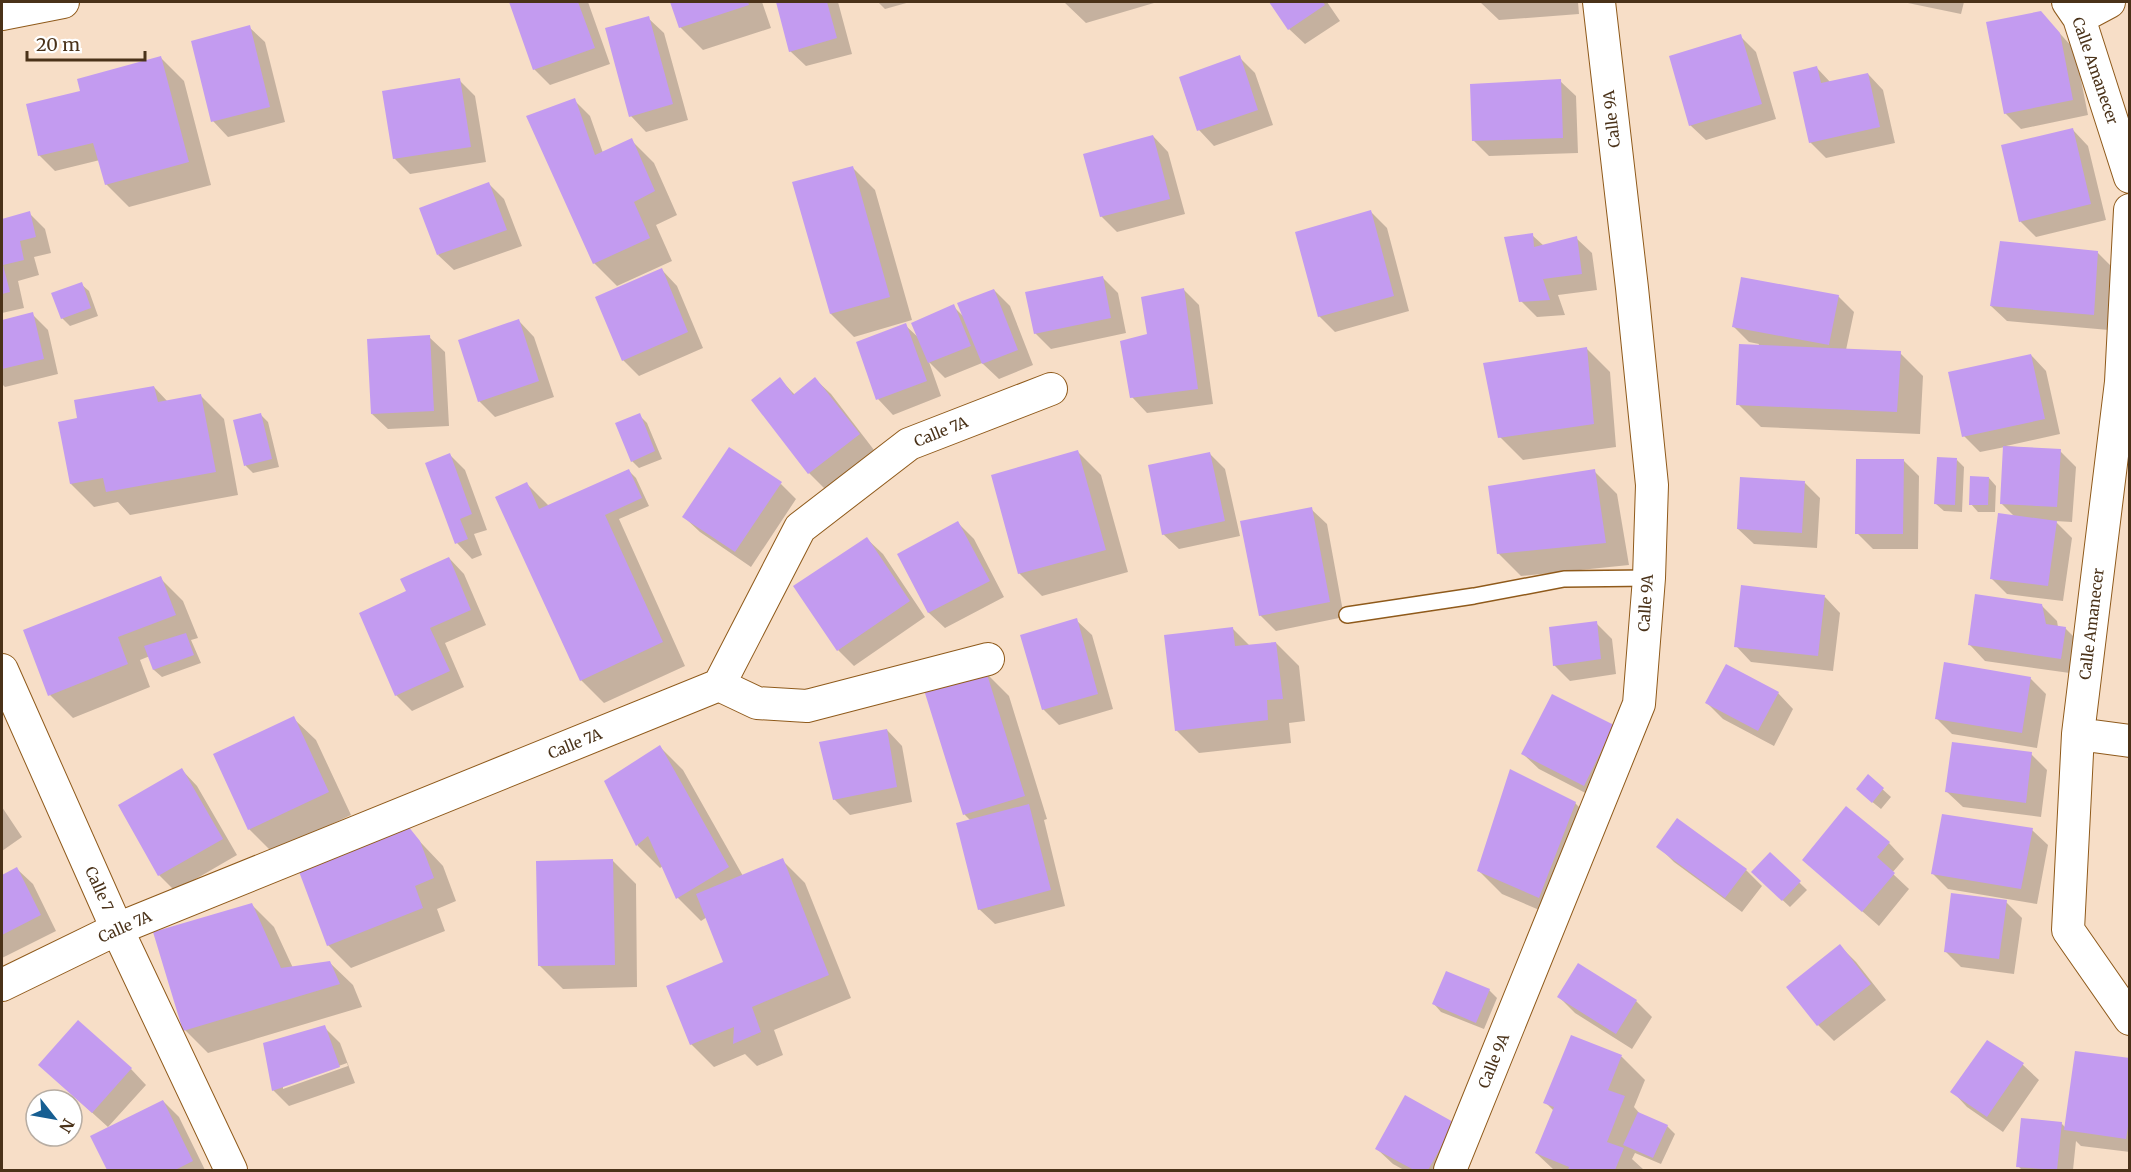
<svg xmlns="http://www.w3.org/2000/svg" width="2131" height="1172" font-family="Merriweather,serif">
<rect width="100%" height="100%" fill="#f7dec7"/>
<path fill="#0003" fill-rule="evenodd" d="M511 2H588L610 64 550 85 534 69Z
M671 2H762L771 28 703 50 680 27Z
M777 2H838L852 54 806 66 790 51Z
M878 2H910L885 9Z
M1064 2H1154V3L1086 23Z
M1271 2H1327L1340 21 1305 44 1289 29Z
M1480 2H1578L1579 14 1499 20Z
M1903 2H1964L1961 14Z
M2041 13 2075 50 2088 115 2021 129 2005 113Z
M648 18 664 33 688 120 646 132 631 116Z
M249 27 265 42 285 122 228 137 213 121Z
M1740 36 1756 52 1776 119 1706 140 1690 125Z
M1239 57 1255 73 1273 125 1214 146 1199 130 1181 78Z
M161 58 184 81 211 185 129 207 106 184 100 160 55 171 39 155 82 92Z
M1817 68 1831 83 1868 74 1883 90 1895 143 1826 158 1810 142Z
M459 80 475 96 486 162 410 174 394 158Z
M1560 81 1576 96 1578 153 1489 156 1473 140Z
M574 100 590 116 603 153 631 140 654 163 677 215 656 225 672 261 617 286 594 263Z
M2073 130 2088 146 2106 220 2036 237 2020 221Z
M1153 136 1168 152 1185 214 1117 232 1101 216Z
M852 167 875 190 912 320 854 337 831 314Z
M489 184 504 199 522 246 454 270 438 255Z
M1371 212 1387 228 1409 311 1335 332 1319 316Z
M29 213 45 229 51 253 34 257 39 275 18 281 24 308 2 313V220Z
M1532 235 1544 246 1576 238 1592 253 1597 290 1558 295 1565 315 1537 317 1521 301Z
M2097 252 2113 268 2109 330 2007 321 1991 306Z
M662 270 677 286 703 348 639 376 623 360Z
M1102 277 1118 293 1126 333 1051 349 1035 333Z
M81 284 89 291 98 316 70 326 62 318Z
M1183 289 1199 305 1213 404 1147 413 1132 397 1149 335Z
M994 290 1010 306 1033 365 999 379 982 363 945 378 929 362 941 396 893 415 878 399 905 325 920 339 953 306 964 317Z
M1838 296 1854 312 1846 350 1900 353 1923 376 1920 434 1761 427 1738 404 1759 344 1749 342 1734 327Z
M32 314 48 330 58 374 5 387 2 384V321Z
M519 321 534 337 554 397 495 417 479 401Z
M429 337 445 352 449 426 388 429 372 414Z
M1587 349 1610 372 1616 447 1523 460 1500 437Z
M2031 355 2046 371 2060 434 2006 446 2060 451 2076 467 2072 522 2055 521 2072 538 2063 601 2007 594 1991 578 2015 517 2001 503 2005 447 1980 452 1964 436Z
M780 379 795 395 815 379 831 394 874 450 825 489 809 473 753 401Z
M154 387 168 402 201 396 224 419 238 495 130 515 118 502 94 507 71 484 78 420Z
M261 415 268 422 279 467 253 473 246 466 235 421Z
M639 415 647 423 662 459 639 468 632 461Z
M1078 452 1101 475 1128 572 1042 596 1019 573Z
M449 454 465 470 487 530 474 534 482 555 472 559 457 543Z
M1210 454 1225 469 1240 536 1179 549 1163 534Z
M1957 460 1964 467 1962 512 1944 511 1936 504Z
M1904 461 1919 476 1918 549H1873L1857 533Z
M628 470 636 478 649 506 619 519 685 666 604 703 581 680 527 484 549 506Z
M1594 471 1617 494 1629 565 1521 576 1498 553Z
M1989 478 1996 486 1995 512H1978L1971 504Z
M1805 483 1820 498 1817 548 1754 544 1738 529Z
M781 484 796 499 751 567 700 532 684 517Z
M1311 509 1327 524 1344 617 1276 631 1260 615Z
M958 523 974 539 1004 597 945 628 929 613 899 554Z
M867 539 883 554 925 617 854 666 838 650Z
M449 558 464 574 486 625 445 643 464 687 412 711 396 695 408 592Z
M160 578 183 601 198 638 191 640 201 663 162 677 154 670 150 656 140 660 150 687 73 718 50 695Z
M1825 597 1840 613 1833 671 1751 662 1736 646Z
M2041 605 2057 621 2058 627 2065 628 2081 644 2077 674 1985 661 1970 645Z
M1076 620 1092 635 1113 709 1059 725 1043 709Z
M1596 623 1612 639 1616 674 1570 681 1554 665Z
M1233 629 1250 646 1276 643 1299 666 1305 721 1289 723 1291 743 1199 753 1176 730Z
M986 673 1009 696 1047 819 1044 820 1065 906 995 924 979 909 971 821 965 815 926 691Z
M2030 678 2046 694 2037 748 1952 734 1936 718Z
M1778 693 1793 709 1774 746 1723 719 1707 703Z
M293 718 316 740 351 815 272 852 249 829Z
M1613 726 1599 800 1539 769 1523 754Z
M887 730 902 746 912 802 850 815 834 799Z
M660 747 683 770 743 876 782 860 805 883 851 998 774 1030 783 1055 757 1066 745 1054 714 1067 691 1044 725 963 707 917 701 921 678 898 663 866 660 868 638 846 606 782Z
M2031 754 2047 770 2041 817 1963 807 1947 792Z
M182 770 197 786 237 855 175 891 159 875 120 806Z
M1868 776 1891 797 1881 809 1865 796Z
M1575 803 1598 826 1563 920 1502 894 1479 871Z
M2 807 22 837 2 851Z
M1678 820 1746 870 1762 886 1742 912 1674 862 1658 846Z
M407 828 443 866 456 901 437 909 445 931 351 968 328 945Z
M2032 830 2048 845 2037 904 1948 889 1932 873Z
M1889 843 1904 859 1892 873 1909 889 1879 926 1804 860Z
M1770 854 1807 890 1790 907 1753 872Z
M613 861 636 884 637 987 563 989 540 966Z
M17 869 33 884 56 931 2 958V876Z
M2006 902 2022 918 2014 974 1961 967 1945 951Z
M251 904 274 927 293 968 329 962 353 985 362 1007 208 1053 185 1030Z
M1840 946 1856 962 1886 1000 1834 1041 1818 1025 1789 987Z
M1579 965 1636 1001 1652 1017 1632 1049 1575 1013 1559 997Z
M1489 990 1497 998 1484 1029 1441 1012 1434 1004Z
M324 1027 340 1043 355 1083 289 1106 273 1090ZM347 1063 348 1066 283 1089V1086Z
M1572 1037 1622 1057 1645 1080 1634 1107 1641 1115 1667 1126 1675 1134 1661 1164 1635 1153 1632 1159 1644 1170H1554L1536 1153 1554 1111 1545 1102Z
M1987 1042 2023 1065 2039 1080 2003 1132 1967 1107 1952 1091Z
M2130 1059V1152L2081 1146 2076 1141 2073 1170H2022L2018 1166 2061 1123 2066 1128Z
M131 1069 146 1085 108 1127 56 1080Z
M163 1101 179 1117 205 1170H109L92 1136Z
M1454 1124 1453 1170H1404L1393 1164 1377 1149Z"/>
<path fill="#c39bf0" d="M509 2H578L595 48 533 70Z
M670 2H748L749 5 679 28Z
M776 2H827L837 38 789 52Z
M1269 2H1323L1325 5 1288 30Z
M2041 11 2060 33 2073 100 2004 114 1986 22Z
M649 16 673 104 629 117 605 28Z
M250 25 270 107 211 122 191 41Z
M1741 34 1762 104 1689 126 1669 56Z
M1240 55 1258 110 1197 131 1179 77Z
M161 56 189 162 105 185 93 143 38 156 26 104 80 91 77 79Z
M1817 66 1821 83 1868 73 1880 127 1809 143 1793 72Z
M460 78 471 147 393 159 382 91Z
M1561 79 1563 138 1472 141 1470 84Z
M575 98 595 155 632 138 655 191 634 202 650 238 593 264 526 116Z
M2073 128 2091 204 2019 222 2001 145Z
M1153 135 1170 199 1100 217 1083 154Z
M853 166 890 297 830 314 792 182Z
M489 182 507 230 437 255 419 208Z
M1371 210 1394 296 1318 317 1295 232Z
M30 211 36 237 20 241 24 260 3 265 10 292 2 294V219Z
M1533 233 1534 247 1577 236 1582 274 1543 279 1550 300 1519 302 1504 237Z
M2000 241 2098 251 2094 315 1990 306Z
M662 268 688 332 622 361 595 297Z
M1103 276 1111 318 1034 334 1025 292Z
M1741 277 1839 295 1829 345 1732 327Z
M82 282 91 308 61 319 51 293Z
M1184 288 1198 389 1130 398 1120 341 1147 334 1141 297Z
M994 289 1018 350 982 364 957 303Z
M954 304 971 346 928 363 911 323Z
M33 312 44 359 2 369V320Z
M519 319 539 381 478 402 458 340Z
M906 323 927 381 876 400 856 342Z
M430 335 434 411 371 414 367 339Z
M1739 344 1901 351 1897 412 1736 405Z
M1587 347 1594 424 1498 438 1483 363Z
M2031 354 2045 419 1962 437 1948 372Z
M780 377 793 395 815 377 860 434 808 474 751 400Z
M154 386 158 402 201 394 216 472 106 492 103 478 70 484 58 422 77 418 74 400Z
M261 413 272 459 244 466 233 420Z
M640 413 655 451 631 462 615 423Z
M2003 446 2061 449 2057 507 2000 504Z
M729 447 782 482 735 552 682 517Z
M1078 450 1106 550 1018 574 991 475Z
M1210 452 1225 521 1162 535 1148 465Z
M450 453 472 514 460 519 468 539 455 544 425 463Z
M1937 457 1957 458 1955 505 1934 504Z
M1856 459H1904L1903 534H1855Z
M629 469 642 498 605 515 663 642 580 681 495 497 527 482 539 509Z
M1595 469 1606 543 1497 554 1488 486Z
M1970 476 1989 477 1988 505H1969Z
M1740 477 1805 481 1802 533 1737 529Z
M1312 507 1330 602 1259 616 1240 521Z
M1998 513 2057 521 2048 586 1990 579Z
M958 521 990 581 928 613 897 554Z
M867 537 910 601 837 651 793 586Z
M449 557 471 610 430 628 450 671 395 696 359 613 406 591 400 579Z
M161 576 176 615 118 637 128 664 48 696 23 630Z
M1741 585 1825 595 1818 656 1734 647Z
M1975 594 2042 604 2046 624 2066 627 2061 659 1968 645Z
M1077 618 1098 694 1042 710 1020 635Z
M1597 621 1601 659 1553 666 1549 627Z
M1233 627 1235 646 1276 642 1283 699 1267 700 1268 720 1175 731 1164 635Z
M186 633 194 655 153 670 144 646Z
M1944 662 2031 677 2022 733 1935 719Z
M1726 664 1779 692 1758 731 1705 703Z
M986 671 1025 796 963 815 924 690Z
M1552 694 1614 725 1584 786 1521 754Z
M294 716 329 792 248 830 213 754Z
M887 729 897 787 833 800 819 742Z
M1952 742 2032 752 2026 803 1945 792Z
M660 745 729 867 676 899 648 836 636 846 604 781Z
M182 768 223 839 158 876 118 805Z
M1510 769 1576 802 1539 898 1477 871Z
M1868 774 1884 788 1872 803 1856 789Z
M1029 804 1051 890 978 910 956 823Z
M1846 806 1890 842 1877 857 1895 873 1862 912 1802 860Z
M1942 814 2033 828 2021 889 1931 874Z
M1677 818 1747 869 1725 898 1656 847Z
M408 826 420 841 434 878 415 886 423 908 327 946 298 869Z
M1770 852 1801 881 1782 901 1751 872Z
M783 858 829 975 752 1007 761 1032 733 1044 734 1027 690 1045 666 986 723 962 696 894Z
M613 859 615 965 538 966 536 861Z
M17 867 41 915 2 935V875Z
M1951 893 2007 900 1999 959 1944 952Z
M252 903 281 968 330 961 340 984 183 1031 153 932Z
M1840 944 1871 984 1817 1026 1786 987Z
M1578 963 1637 1000 1616 1034 1557 997Z
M1446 971 1490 989 1476 1023 1432 1004Z
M78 1020 132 1068 92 1113 38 1065Z
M325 1025 340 1067 272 1091 263 1043Z
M1571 1035 1622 1055 1608 1090 1625 1096 1607 1142 1624 1148 1615 1170H1568L1569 1167 1535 1153 1554 1107 1543 1103Z
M1987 1040 2024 1063 1987 1117 1950 1092Z
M2075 1051 2130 1058V1114L2126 1139 2064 1130Z
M1405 1095 1455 1123 1428 1170H1414L1375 1149Z
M163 1100 193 1161 175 1170H107L90 1136Z
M1638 1112 1668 1125 1653 1158 1623 1145Z
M2021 1118 2062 1122 2057 1170 2016 1167Z"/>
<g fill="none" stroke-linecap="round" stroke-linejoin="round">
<g stroke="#8f5a1b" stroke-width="18">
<path id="lane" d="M1347 615 1474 596 1564 579 1649 578"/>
</g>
<g stroke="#8f5a1b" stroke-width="34">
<path id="street" d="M2068 2 2079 18 2130 177
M2 14 63 2
M2079 18 2109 2
M2130 210 2121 382 2078 734 2068 930 2130 1019
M2 670 117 929 231 1170
M719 685 757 703 807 706 988 659
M2078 734 2130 741
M2 985 117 929 719 685 800 528 909 444 1051 389
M1450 1170 1639 704 1649 578 1652 485 1632 288 1599 2"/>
</g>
<use href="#lane" stroke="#fff" stroke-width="15"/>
<use href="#street" stroke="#fff" stroke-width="32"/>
</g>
<g text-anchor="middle" stroke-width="6" stroke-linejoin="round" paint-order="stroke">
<g font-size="15" fill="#4a3219" stroke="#fff">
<text transform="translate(2095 71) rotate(71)" y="5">Calle Amanecer</text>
<text transform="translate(1612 119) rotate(-96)" y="5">Calle 9A</text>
<text transform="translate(941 432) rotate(-22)" y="5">Calle 7A</text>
<text transform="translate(1646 603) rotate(-86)" y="5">Calle 9A</text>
<text transform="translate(2092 624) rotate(-83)" y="5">Calle Amanecer</text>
<text transform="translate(575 744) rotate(-22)" y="5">Calle 7A</text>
<text transform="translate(99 889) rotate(66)" y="5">Calle 7</text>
<text transform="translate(125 927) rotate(-24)" y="5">Calle 7A</text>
<text transform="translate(1494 1061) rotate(-68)" y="5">Calle 9A</text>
</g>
</g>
<rect width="2131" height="1172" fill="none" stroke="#4a3219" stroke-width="6"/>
<g transform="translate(54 1118) rotate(121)"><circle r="28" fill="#ffffff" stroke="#b7ada3" stroke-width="1.5"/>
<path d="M0-4.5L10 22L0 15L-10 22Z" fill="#165e92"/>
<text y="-9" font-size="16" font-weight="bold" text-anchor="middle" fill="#4a3219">N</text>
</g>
<path d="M27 51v9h118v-9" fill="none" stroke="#4a3219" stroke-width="3"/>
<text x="36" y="51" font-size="18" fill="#4a3219" stroke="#ffffff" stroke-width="4.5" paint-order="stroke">20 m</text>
</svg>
